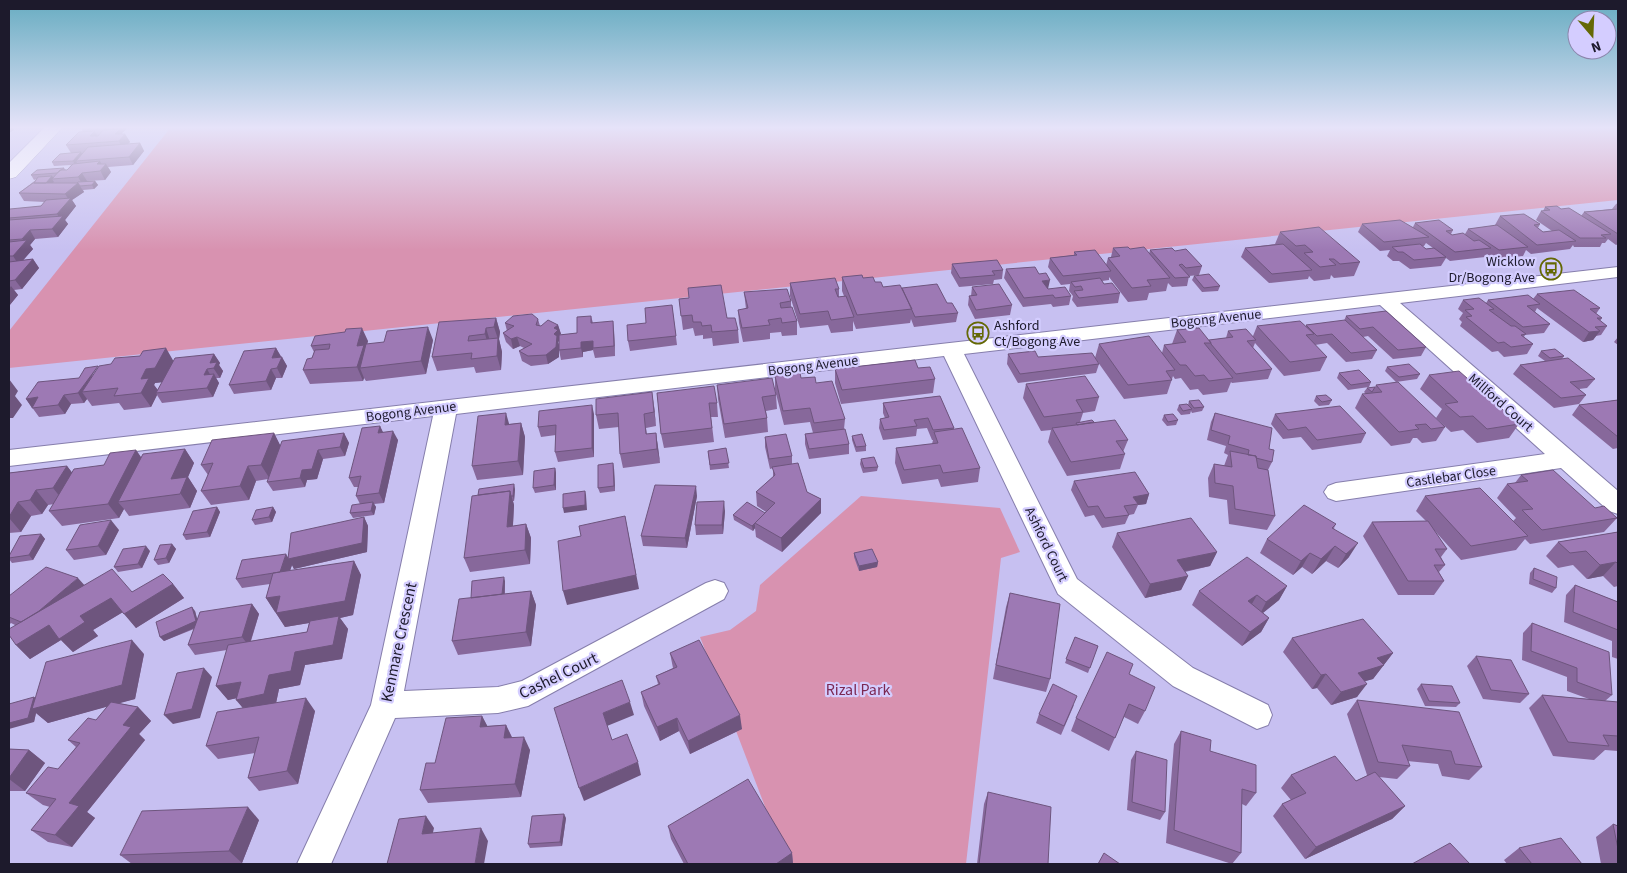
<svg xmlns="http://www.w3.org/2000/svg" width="1627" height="873" font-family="'Source Sans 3',sans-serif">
<rect width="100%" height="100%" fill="#c7c0f1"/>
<path fill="#d892b0" d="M171 127H1618V200L9 368V331Z
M861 496 1000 508 1020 552 1001 558 966 864H787L700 637 730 630 756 611 760 585Z"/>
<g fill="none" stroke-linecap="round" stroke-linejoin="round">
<g stroke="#867eac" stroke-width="2">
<path id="minor" d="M1618 267V277L1400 303 1618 491V514L1609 511 1561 468 1336 501 1328 498 1324 492 1328 486 1336 483 1545 454 1380 305 964 354 1077 579 1193 668 1268 705 1272 715 1268 725 1257 729 1173 686 1058 594 944 356 456 414 404 691 498 687 522 681 706 583 715 580 724 583 728 591 724 599 528 706 498 713 395 718 331 864H297L371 705 433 416 9 466V450Z"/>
</g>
<g stroke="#867eac" stroke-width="1">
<path id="tertiary" d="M45 127H63L16 177 9 179V163Z"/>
</g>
<use href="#minor" fill="#fff" fill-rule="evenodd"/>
<use href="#tertiary" fill="#fff" fill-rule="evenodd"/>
</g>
<path fill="#87689b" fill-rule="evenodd" d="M81 127H129L122 133V134H125L130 142 128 144 140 143 144 151 133 165 108 167 111 172 105 180 87 181H95L98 185 94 189 83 190 84 192 72 200 76 206 65 220 68 224 58 237 35 239 30 245 33 249 23 260 33 259 39 268 22 289 14 290 18 295 9 306V210L41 206 45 202 24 201 19 193 37 179 34 180 31 175 64 168 66 170H67L71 165 54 166 52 162 71 153 66 145 83 132Z
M1618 203V244L1616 245 1608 239 1605 243H1602L1600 247H1574L1573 245 1570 249 1531 254 1526 250 1523 256 1493 259 1487 254 1485 257 1450 261 1446 258 1441 266 1410 269 1399 261H1393L1387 256 1390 250 1380 251 1358 232 1362 224 1413 227 1415 223 1453 230 1451 234 1452 235 1465 234 1468 229 1495 226V225L1500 216 1540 224 1538 228 1543 232 1552 231 1536 220 1541 211H1543L1545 207 1561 209 1581 216 1584 212 1612 209 1616 204ZM1426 243 1433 248 1426 249 1422 246H1424Z
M1280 232 1360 262 1354 276 1334 278 1331 275 1330 279 1314 281 1309 276 1308 279 1269 283 1241 257 1245 248 1275 244Z
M1113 248 1130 249 1149 254 1150 250 1175 251 1202 266 1199 275 1189 276 1187 286 1172 287 1168 283 1166 291 1149 293 1147 300 1128 302 1109 277V280L1102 281 1104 284 1120 293 1118 303 1077 307 1072 300 1073 296 1069 291 1070 284 1061 285 1048 267 1050 258 1074 255V252L1106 265 1108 258 1111 257Z
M952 264 1003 270 1002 279 994 280 993 284 959 287 951 273Z
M1006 269 1048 289 1071 296 1069 305 1053 307 1051 304 1023 307 1004 278Z
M1194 276 1220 286 1218 291 1202 292 1192 280Z
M842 277 863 278 875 282 883 287 902 288 947 303 958 313 956 322 914 327 911 319 910 323 856 329 853 321V331L831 333 828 325 800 328 790 296V283L839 289V297L844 296 842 291Z
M972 287 1012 305 1010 315 975 319 968 305 969 296H971Z
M744 292 791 301V307L797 321V335L782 336 781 332 770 333V339L743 342 739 323 738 310 746 309Z
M1537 294 1600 308 1596 314 1602 318 1600 321 1607 326 1601 335 1596 336 1593 340 1583 342 1537 308 1535 312 1550 324 1544 333 1525 335 1524 337 1533 344 1527 354 1504 357 1498 351 1492 352 1460 326 1462 322 1459 319 1463 313 1458 309 1463 300 1486 303 1488 300 1533 299Z
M689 298 727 318 738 330 739 343 713 346 712 338 703 339V335L695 336 693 328 683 330 679 299Z
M672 305 677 345 630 351 628 341 646 323Z
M591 316 593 323 614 330 615 356 595 358 593 350 583 352V357L561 360 559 350V341L558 342 559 345V357L548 364 531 366 522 361 519 351 524 348 520 346 513 349 506 342 503 333 507 331 505 323 538 319 540 326 558 325 561 334 560 335 577 333Z
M1346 316 1426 347 1421 356 1393 359 1368 336 1363 337 1377 350 1372 359 1346 362 1327 343 1315 345 1327 357 1320 371 1284 376 1255 343 1253 348 1272 369 1268 379 1232 383 1231 382 1227 392 1203 395 1198 389 1190 390 1181 378 1175 379 1173 376 1167 394 1124 399 1095 358 1099 344 1162 353 1164 345 1172 344 1177 330 1209 340 1226 338 1228 331 1253 336 1257 326H1306V325L1344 321Z
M496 318 500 332 499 339 502 352 501 370 476 373 474 367 437 371 432 357Z
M345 332 368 341 367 344 433 340 426 374 366 381 364 378 363 381 310 384 303 370 312 358 314 352 311 346Z
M1618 337V345L1614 342Z
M276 348 287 366 282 378H276L271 390 234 394 229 385Z
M1541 351 1564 356 1562 359 1595 379 1587 388 1579 389 1586 395 1579 404 1554 408 1513 374 1520 365 1545 361 1538 356Z
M214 354 220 363 219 365 223 371 220 378H216L219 383 213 397 162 403 157 395 151 407 124 410 119 403 92 406 87 399 84 403 71 404 65 414 39 417 26 399 79 378ZM162 382 158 390 154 385 155 383Z
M1008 354 1038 357 1099 364 1096 373 1018 383 1007 364Z
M1387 367 1420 374 1417 379 1396 382 1385 371Z
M918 368 935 379 933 393 841 404 835 383V369Z
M1339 373 1371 382 1369 387 1348 390 1337 378Z
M1429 375 1519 424 1509 438 1477 443 1463 430 1451 432 1436 418 1442 409 1420 389Z
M775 376 801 378 816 383 845 419 844 429 849 444V454L809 459 805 444V434L813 433 810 422 784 425 775 390Z
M1026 384 1099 397 1095 411 1083 413 1080 422H1094L1128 440 1123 452 1125 454 1120 469 1067 476 1048 442 1051 430 1041 431 1023 398Z
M717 385 776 395 777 409 766 411 767 418 768 432 725 438 718 399Z
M1376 385 1445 427 1436 441 1422 443 1417 438H1413L1410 443 1391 446 1355 408 1362 394H1366L1364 392 1367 388 1375 387Z
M657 393 717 403 718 417H711L714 442 664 448 661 434Z
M940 396 954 428V430L980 468 978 482 941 487 938 479 902 484 895 463 896 448 932 444 933 440H932L927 428 917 429 916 436 883 440 879 428 880 419 885 418 883 413V403Z
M1316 396 1332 400 1329 405 1319 406 1314 401Z
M1618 400V448L1613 449 1572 415 1579 405Z
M1189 401 1204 407 1202 411 1192 413 1191 411 1190 414 1181 415 1177 410 1179 405H1188Z
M654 406 656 426 646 428 647 434 656 433 660 463 623 468 620 454 619 427 599 429 596 415Z
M1215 413 1269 449 1272 462 1268 470 1275 516 1267 530 1229 524 1227 500 1209 497 1208 478 1214 464 1224 466 1228 455 1224 453 1226 446 1207 440 1211 422Z
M594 414V457L558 462 555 452 556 435 541 437 538 427Z
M1275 414 1366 433 1361 443 1312 450 1301 437 1283 439 1271 424Z
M1164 415 1178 420 1176 425 1167 426 1162 420Z
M521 423 525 437 523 475 477 480 472 466 509 424Z
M380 426 383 432 398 440 384 503 374 504 376 507 374 515 353 518 350 513 360 504 356 496 358 487H354L349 478Z
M274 433 280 445 344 433 349 443 345 456 323 459 317 479 307 480 305 487 273 491 267 482 268 479 256 481 249 500 211 505 201 491 208 475 201 465Z
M852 436 866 446V451L856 452 852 440Z
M765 437 792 456V464L807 492 821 499V513L782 552 756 537 755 528 753 531 734 520 733 515 765 513 766 512 757 506 756 492 773 477V468L770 469 765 447Z
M726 448 729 468 710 470 708 451Z
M185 449 194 463 188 477 197 491 190 508 129 516 124 509 119 518 62 526 49 511 54 504 48 505 42 514 31 516 21 532 9 533V473L67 466 72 473 104 465 136 450 141 457Z
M861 459 878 467 877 471 863 473 860 464Z
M555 468 556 473V490L535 493 533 488Z
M614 468 615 491 600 493 598 488Z
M1521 475 1617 518 1604 532 1530 544 1525 539 1516 550 1461 560 1434 530 1447 549 1441 557 1445 565 1439 572 1444 581 1434 595H1398L1363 536 1372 522 1426 521 1416 511 1425 496 1513 521 1516 518 1497 498 1507 484 1515 483Z
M1074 481 1149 494 1146 504 1138 505 1134 514 1129 515 1125 524 1102 528 1094 515 1085 517 1071 490Z
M515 489 514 501H513L514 505 513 526 526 524 531 538 530 564 470 572 464 558Z
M697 496 687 548 643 546 641 536Z
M217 507 220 512 210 537 186 540 183 535Z
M273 507 276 512 272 522 255 525 252 520Z
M725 511 723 534 696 535 695 525Z
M364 517 368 526 367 552 294 569 292 565 290 571 354 561 361 575 353 615 340 618 348 629 342 659 305 665 300 685 279 689 276 703 315 711 298 784 259 791 248 778 255 753 218 759 206 746 243 708 237 698 228 700 216 686 227 650 195 655 188 645 194 629 164 641 160 637 195 611 197 619 252 604 259 614 251 641 307 632 309 623 285 627 266 598 270 584 242 588 236 579 288 557Z
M1336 524 1334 528 1349 557 1338 568 1326 561 1312 574 1302 567 1293 575 1260 553 1267 539Z
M119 530 106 555 74 560 66 550Z
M1618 532V586L1614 587 1603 576 1587 579 1573 565 1558 568 1546 556 1558 542Z
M1117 533 1217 552 1210 566 1185 572 1188 576 1181 590 1145 598 1112 547Z
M41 534 45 539 33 560 12 563 9 559V556Z
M172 544 176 549 169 563 158 565 154 560Z
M150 551 142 568 118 572 114 567Z
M854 553 878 562 877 567 859 571 854 557Z
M1534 568 1556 588 1552 593 1529 584 1530 573Z
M505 581V594L531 591 536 605 531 646 458 655 452 641 471 598Z
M173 584 184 598 136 628 123 612 93 630 98 636 73 652 61 640 30 659 16 645 15 625 11 623 9 625V596L84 585 132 592Z
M1575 585 1618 602V659L1612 657V641L1564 622 1566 595Z
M1287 586 1279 600 1263 613 1269 618 1261 632 1242 646 1192 605 1199 591Z
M1010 593 1050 679 1046 692 993 679 1006 607Z
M1532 623 1612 695 1605 701 1618 702V751L1605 750 1594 760 1553 756 1529 708 1542 695 1589 699 1567 691V677L1522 660 1523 633Z
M1075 637 1098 646 1088 673 1065 663Z
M1292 638 1393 653 1373 679 1365 681 1357 697 1331 705 1317 688 1312 689 1283 652Z
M670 653 742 729 690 754 679 731 660 741 644 706 641 692 658 684 656 676 673 668Z
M144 654 135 699 118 703 138 707 151 721 139 734 145 740 87 812 95 818 72 847 48 842 31 830 50 807 43 805 26 793 58 769 76 747 68 740 96 720 108 706 48 723 36 713 34 722V697L36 698Z
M1476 656 1529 694 1520 703 1483 699 1467 666Z
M1129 674 1145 711 1138 724 1124 717 1109 751 1071 731 1076 718Z
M1421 684 1460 703 1456 707 1425 706 1417 689Z
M1357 700 1482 767 1469 780 1442 776 1438 764 1407 761 1410 766 1397 779 1379 777 1405 806 1392 819 1305 859 1273 816 1282 804 1291 800 1281 788 1291 775 1356 781 1368 775H1367L1347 714Z
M1074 705 1061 735 1036 723 1039 714Z
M482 716 487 726 506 725 512 737 530 750 521 797 428 803 420 790 435 763Z
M1181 731 1210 751 1256 793 1246 806 1242 804 1241 853 1232 864 1166 843 1174 744Z
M9 749 29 750 45 763 25 791H9Z
M1136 751 1165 812 1160 820 1127 810 1131 760Z
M988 792 1048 864H977L984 804Z
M566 818 562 846 530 848 528 844Z
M259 820 242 863 199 864H132L120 855Z
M1613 824 1618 826V864H1601L1596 837Z
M668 826 792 853 793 864H684L671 839Z
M1519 848 1582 864H1507L1504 860Z"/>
<path fill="#6e557e" d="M9 127H12L14 130 9 133Z
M115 127H129L122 133 123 136 125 134 130 142 123 149 115 134 117 131Z
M95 131 99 139 90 136Z
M140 143 144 151 133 165 129 157Z
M81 152 83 156 76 161 77 163 75 165 73 161Z
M100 161 103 167 106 164 111 172 105 180 97 164Z
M82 173 87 181 83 185 78 177Z
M52 176 54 179H52L54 182 47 189 44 185Z
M95 181 98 185 94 189 92 185Z
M78 183 84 192 72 200 76 206 65 220 68 224 58 237 52 229 60 219 57 214 69 200 65 194Z
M30 230 35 239 30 245 33 249 19 265 13 256 25 242 22 239Z
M33 259 39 268 22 289 15 280Z
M1050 280 1048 289 1040 290 1042 281Z
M11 286 18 295 9 306V289Z
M496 318 500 332 499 339 502 352 501 370 497 356 498 339 494 327Z
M613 321 614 330 615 356 614 346Z
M558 325 561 334 559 335 560 340 558 342 559 345V357L548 364 546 355 554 328Z
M428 327 433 340 426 374 421 361Z
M362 328 368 341 360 368 364 378 363 381 357 367V346Z
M486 328 490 341 489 348 485 334Z
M1600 331 1593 340 1583 342 1589 332Z
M517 337 520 346 513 349 511 339Z
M593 341V350L583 352V357L581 348V342Z
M166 348 174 362 164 382 155 383 154 385 159 392 156 393 157 395 151 407 141 393V379L146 369Z
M276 348 281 357 272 358Z
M214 354 220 363 219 365 223 371 220 378 210 363Z
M282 357 287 366 282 378 277 368Z
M98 366 82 392 87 399 84 403 78 393Z
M207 369 212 378 214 374 219 383 213 397 207 388 204 375Z
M271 369 276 378 271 390 266 381Z
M9 379 18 391 15 396 22 405 13 418H9Z
M652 392 654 406 656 426 654 412Z
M64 395 71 404 65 414 58 405Z
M38 397 32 408 26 399Z
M592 405 594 414V457L592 448Z
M506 413 510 427 505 425Z
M521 423 525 437 523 475 518 461Z
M380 426 384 435 378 433Z
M393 431 398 440 384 503 379 493Z
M274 433 281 447 270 479 261 465Z
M344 433 349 443 345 456 340 447Z
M656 433 658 447 660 463 657 449Z
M185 449 194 463 188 477 197 491 190 508 171 479Z
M136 450 146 465 118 502 124 509 119 518 108 504Z
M318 450 323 459 317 479 307 480 305 487 300 478 302 470Z
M613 463 614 468 615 491 614 486Z
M67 466 78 480 65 503 53 488Z
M248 466 256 481 249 500 240 486Z
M555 468 556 473V490L554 485Z
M514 484 515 489 514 501 513 496Z
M696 486 697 496 687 548 685 538Z
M36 490 48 505 42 514 30 500Z
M510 491 514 505 512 541 507 527Z
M585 491 586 495 587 510 564 513 563 508Z
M1149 494 1146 504 1138 505V504L1133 497Z
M821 499V513L782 552 781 538Z
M724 501 725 511 723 534 722 525Z
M18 502 31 516 21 532 9 518V517Z
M373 502 376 507 374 515 371 511Z
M217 507 220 512 210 537 207 532Z
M273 507 276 512 272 522 269 517Z
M625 516 639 589 567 605 563 591Z
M364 517 368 526 367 552 294 569 292 565 286 582 280 572 286 554 289 559Z
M111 520 119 530 106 555 98 546Z
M526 524 531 538 530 564 525 550Z
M755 524V528L753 531 752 526Z
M41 534 45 539 33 560 29 555Z
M1358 543 1349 557 1338 568 1346 554Z
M172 544 176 549 169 563 166 558Z
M146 546 150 551 142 568 138 564Z
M1335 546 1326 561 1312 574 1321 559Z
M1217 552 1210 566 1171 574 1177 560Z
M1310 553 1302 567 1293 575 1301 561Z
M354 561 361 575 353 615 340 618 348 629 342 659 305 665 300 685 279 689 275 708 247 713 236 700 269 675 295 652 339 618 285 627 276 613Z
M878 562 877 567 859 571V566Z
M1616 562 1603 576 1587 579 1600 565Z
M1188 576 1181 590 1145 598 1150 584Z
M504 577 505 581 504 600 502 595Z
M78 578 87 588 25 623Z
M173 584 184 598 136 628 124 614Z
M1287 586 1279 600 1259 616 1266 602Z
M531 591 536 605 531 646 526 632Z
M1257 595 1249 609 1248 601Z
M280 596 290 610 275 612 266 598Z
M111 598 123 612 93 630 98 636 73 652 61 640 30 659 16 645 49 625 80 616Z
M252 604 259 614 249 646 242 637Z
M192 607 195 611 199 626 164 641 160 637Z
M1269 618 1261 632 1242 646 1250 632Z
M132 640 144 654 135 699 48 723 36 713 34 722 9 729V723L34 697 39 702Z
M1393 653 1373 679 1348 686 1358 673 1377 658Z
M204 668 212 677 200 718 173 724 164 715Z
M1326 674 1317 688 1312 689 1321 675Z
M241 682 252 695 228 700 216 686Z
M1367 684 1357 697 1331 705 1341 692Z
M306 698 315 711 298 784 287 771Z
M630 702 634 715 607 726 603 713Z
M138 707 151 721 139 734 145 740 87 812 95 818 72 847 55 835 69 803 123 725Z
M740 715 742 729 690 754 688 741Z
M482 716 489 729 480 727Z
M677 718 679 731 660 741 657 727Z
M506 725 512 738H504Z
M524 737 530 750 521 797 515 784Z
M29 750 45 763 25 791 9 779V778Z
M638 762 641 775 584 801 579 788Z
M1405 806 1392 819 1305 859 1316 847Z
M248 807 259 820 242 863 229 851Z
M564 814 566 818 562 846 560 842Z
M426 816 434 828 430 846 422 834Z
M481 828 488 841 484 864H475Z
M792 853 793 864H776Z"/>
<path fill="#9d79b4" stroke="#6e557e" d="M120 129 115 134H125L119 141 66 145 79 132 95 131 90 136H98L103 130Z
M140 143 129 157 76 161 88 147Z
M81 152 73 161 52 162 60 154Z
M100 161 97 164H106L100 171 82 173 78 177 52 179 60 170H67L73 164Z
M64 168 57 173 31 175 37 170Z
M52 176 46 183H34L38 177Z
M95 181 92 185 80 186 78 183H77L78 182Z
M33 183H78L65 194 19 193Z
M71 198 57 214 9 218V210L10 209 41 206 46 200Z
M1557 206 1561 209 1569 208 1611 234 1601 235 1606 238H1580L1541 211 1550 210 1545 207Z
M1618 209V234L1584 212Z
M1524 214 1540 224 1534 225 1543 232 1559 230 1576 241 1537 245 1500 216Z
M63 216 52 229 30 230 22 239 9 240V220Z
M1400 220 1429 237 1384 242 1362 224Z
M1439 220 1453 230 1446 231 1452 235 1463 233 1474 241 1479 240 1491 248 1455 252 1415 223Z
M1497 225 1528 247 1499 250 1468 229Z
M1319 227 1360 262 1340 264 1334 259H1329L1336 265 1320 267 1304 253 1313 252 1305 245 1296 246 1280 232Z
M27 240 13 256H9V242Z
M1283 244 1312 270 1272 274 1245 248Z
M1420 244 1426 249 1434 248 1446 257 1414 260 1403 252H1398L1392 247Z
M1128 247 1130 249 1144 247 1170 278 1147 280 1151 286 1132 288 1108 258 1120 256 1113 248Z
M1172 248 1175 251 1186 249 1202 266 1186 268 1182 264 1179 265 1190 277 1175 278 1150 250Z
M1095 250 1111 271 1063 276 1050 258 1077 255 1074 252Z
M33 259 15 280 9 281V262Z
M997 260 1003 270 992 271 995 275 960 278 952 264Z
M1035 267 1039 274 1046 273 1050 280 1042 281 1048 289 1065 287 1071 296 1055 298 1053 295 1024 298 1006 269Z
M1209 274 1220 286 1204 288 1194 276Z
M862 275 863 278 873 277 875 282H881L883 287 900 285 912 309 857 315 842 277Z
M835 278 839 289H835L838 297 846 296 854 317 831 320 828 311 800 314 790 283Z
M1100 278 1104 284 1112 283 1120 293 1079 298 1074 291 1083 290 1081 286 1075 287 1071 282Z
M937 284 947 303H952L958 313 915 317 902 288Z
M999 284 1012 305 976 310 969 296 977 295 972 287Z
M721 285 727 318H735L738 330 712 332 711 325 702 326 701 322H693L692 315 681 316 679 299 689 298 688 288Z
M787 289 791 301 780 303 781 308 792 307 797 321 782 323 781 318 768 320 770 325 742 328 738 310 748 308 744 292Z
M1574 290 1600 308 1590 309 1602 318H1597L1607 326 1595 327 1600 331 1589 332 1537 294Z
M1528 295 1540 304 1527 306 1550 324 1523 327 1488 300Z
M1479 298 1494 309 1489 310 1511 326H1515L1526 334 1521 335 1533 344 1511 347 1504 342 1498 343 1466 317 1472 316 1465 310 1474 309 1463 300Z
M672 305 676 336 628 341 627 325 646 323 645 308Z
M1386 311 1426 347 1398 350 1373 327 1360 329 1346 316Z
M532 314 538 319 536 325 541 326 548 320 558 325 554 328 558 330 554 334 557 336 556 347 546 355 528 356 519 351 532 344 517 337 511 339 503 333 514 326 505 323 513 316Z
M591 316V323L613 321 614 346 593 348V341L581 342V348L559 350V335L577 333V317Z
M496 318 494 327 486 328 485 334 469 336 468 341 498 338 497 356 471 359 472 353 432 357 439 322Z
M1345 320 1377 350 1351 353 1332 334 1317 336 1306 325Z
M1300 321 1314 334 1306 335 1327 357 1290 362 1257 326Z
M428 327 421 361 360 368 366 344 384 342 387 331Z
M362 328 357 346 364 345 357 367 303 370 307 359 312 358 315 350 329 349 330 344 311 346 315 336 345 332 346 329Z
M1199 328 1211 343H1204L1233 378 1209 381 1204 375 1195 376 1186 365H1180L1164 345 1186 342 1177 330Z
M1246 329 1256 340 1247 341 1272 369 1236 374 1211 344V343L1209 340 1233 337 1228 331Z
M1149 336 1175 370 1166 371 1172 380 1128 385 1099 344Z
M166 348 155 368 146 369 141 379 149 378 141 393 114 396 118 388 82 392 99 366 111 364 115 358 140 356 143 351Z
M276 348 272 358 282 357 277 368 271 369 266 381 229 385 244 351Z
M1555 349 1564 356 1550 358 1541 351Z
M1035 351 1038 357 1092 353 1099 364 1020 374 1008 354Z
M214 354 210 363 217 362 214 368 207 369 204 375 214 374 207 388 156 393 175 358Z
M1568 358 1595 379 1570 382 1586 395 1561 398 1520 365Z
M915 360 918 368 930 367 935 379 842 390 835 369Z
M1409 364 1420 374 1399 377 1387 367Z
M98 366 78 393 64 395 58 405 32 408 38 397 26 399 38 382 79 378 85 368Z
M1359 370 1371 382 1351 385 1339 373Z
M1459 371 1519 424 1487 429 1473 416 1460 417 1445 404 1458 402 1429 375Z
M800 373 801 378 815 377 816 383 832 381 845 419 814 423 810 408 783 411 775 376Z
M1085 376 1099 397 1076 400 1083 412 1044 417 1026 384Z
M772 378 776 395 762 397 767 418 724 424 717 385Z
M1398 382 1445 427 1431 429 1426 424 1415 425 1419 429 1399 432 1362 394 1382 392 1376 385Z
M714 386 717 403H709L712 428 661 434 657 393Z
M1375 387 1372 392 1367 388Z
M652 392 654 412 644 414 646 434 656 433 657 449 620 454 618 413 596 415V399Z
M1326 395 1332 400 1322 402 1316 396Z
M940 396 954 428 933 430 928 418 914 420 917 426 884 430 880 419 889 417 883 403Z
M1199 400 1204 407 1194 408 1189 401Z
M1618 400V437L1579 405Z
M1187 404 1192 409 1183 411 1179 405Z
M592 405V448L555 452 556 425 538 427 539 411Z
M1340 406 1366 433 1317 440 1306 427 1288 430 1275 414Z
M506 413 505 425 521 423 518 461 472 466 478 416Z
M1215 413 1272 428 1269 449 1274 450 1272 462 1256 458V456L1248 455 1249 450 1228 444 1230 436 1211 430Z
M1173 414 1178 420 1168 422 1164 415Z
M1092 420 1094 422 1077 425 1076 423Z
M1115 420 1128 440 1116 441 1125 454 1071 462 1052 428Z
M380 426 378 433 393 431 379 493 356 496 361 476 349 478 362 428Z
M962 428 980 468 943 473 940 465 904 470 896 448 938 443 934 432Z
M845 429 849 444 809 449 805 434Z
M274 433 261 465 248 466 240 486 201 491 213 463 201 465 212 440Z
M344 433 340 447 318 450 312 469 302 470 300 478 267 482 282 441Z
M786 434 792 456 769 459 765 437Z
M862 434 866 446 856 447 852 436Z
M726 448 729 463 710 465 708 451Z
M185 449 171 479 187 477 180 494 118 502 143 454Z
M136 450 108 504 49 511 74 469 104 465 110 453Z
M1230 451 1256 456 1258 468 1268 470 1275 516 1235 509 1233 486 1215 483 1214 464 1232 467Z
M874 457 878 467 864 468 861 459Z
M613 463 614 486 598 488V465Z
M798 463 807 492 821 499 781 538 755 523 775 503 756 492 775 475 772 467Z
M67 466 53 488 36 490 30 500 18 502 9 517V473Z
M555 468 554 485 533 488 534 471Z
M1553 470 1595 508 1604 506 1617 518 1542 530 1522 510 1533 509 1507 484 1528 481 1521 475Z
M1135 472 1149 494 1133 497 1138 504 1124 506 1129 515 1105 518 1098 506 1088 507 1074 481Z
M514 484 513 496H511L510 491 478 495 479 489Z
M655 485 696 486 685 538 641 536Z
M1480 488 1528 536 1471 546 1425 496Z
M510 491 507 527 526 524 525 550 464 558 472 496Z
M585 491V505L563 508V494Z
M724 501 722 525H695L697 502Z
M373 502 371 511 350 513 352 505Z
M747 502 765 513 752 526 733 515Z
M1304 505 1336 524 1332 528 1358 543 1346 554 1335 546 1321 559 1310 553 1301 561 1267 539Z
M217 507 207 532 183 535 193 511Z
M273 507 269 517 252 520 256 510Z
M625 516 636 575 563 591 558 541 581 536 579 526Z
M364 517 362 543 288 559 291 533Z
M1191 518 1217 552 1177 560 1188 576 1150 584 1117 533Z
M111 520 98 546 66 550 80 525Z
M1428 521 1447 549H1435L1445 565H1434L1444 581H1408L1372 522Z
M1618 532V564L1616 562 1600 565 1586 551 1570 553 1558 542Z
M41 534 29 555 9 558V556L20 536Z
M172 544 166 558 154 560 160 545Z
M146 546 138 564 114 567 123 549Z
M872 549 878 562 859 566 854 553Z
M286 554 280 572 236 579 242 560Z
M1247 557 1287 586 1266 602 1257 595 1248 601 1269 618 1250 632 1199 591Z
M354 561 345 601 276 613 280 596 266 598 273 573Z
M46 567 78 578 39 611 21 622 9 617V596Z
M1534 568 1557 577 1556 588 1533 579Z
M112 569 132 592 163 574 173 584 124 614 111 598 80 616 85 622 59 639 49 625 16 645 9 635V629Z
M504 577 502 594 471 598 472 581Z
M1575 585 1618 602V630L1573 612Z
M531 591 526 632 452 641 459 599Z
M1010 593 1060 604 1050 679 996 665Z
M252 604 242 637 188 645 200 612Z
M192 607 196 621 160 637 156 622Z
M339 616 333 645 295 652 291 671 269 675 264 694 236 700 241 682 216 686 228 645 307 632 310 621Z
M1363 619 1393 653 1377 658 1384 665 1358 673 1367 684 1341 692 1326 674 1321 675 1292 638Z
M1532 623 1609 652 1612 695 1577 682V668L1531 651Z
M1075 637 1098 646 1090 668 1066 659Z
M132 640 122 685 32 709 46 662Z
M699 640 740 715 688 741 677 718 657 727 641 692 660 684 656 676 677 667 670 653Z
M1107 652 1133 664 1129 674 1155 687 1145 711 1129 704 1115 738 1076 718Z
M1476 656 1511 660 1529 694 1491 690Z
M204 668 192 709 164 715 177 673Z
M622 680 630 702 603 713 612 740 627 734 638 762 579 788 554 708Z
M1053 684 1077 696 1064 726 1039 714Z
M1421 684 1452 686 1460 703 1429 701Z
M1542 695 1618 702V736L1603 735 1609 746 1568 742Z
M34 697 28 718 9 723V704Z
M306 698 287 771 248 778 259 737 206 746 217 712Z
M1357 700 1459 712 1482 767 1455 764 1451 751 1402 745 1410 766 1378 762Z
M111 702 138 707 123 725 131 727 69 803 79 806 55 835 31 830 56 799 26 793 48 767 58 769 80 743 68 740 88 718 96 720Z
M482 716 480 727 506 725 504 738 524 737 515 784 420 790 426 763H435L446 718Z
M1181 731 1211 740 1210 751 1256 765V793L1242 789 1241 853 1174 830Z
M9 749 29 750 9 778Z
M1136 751 1167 760 1165 812 1132 802Z
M1335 756 1356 781 1375 772 1405 806 1316 847 1282 804 1306 793 1291 775Z
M748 779 792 853 776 864H688L668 826Z
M988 792 1051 807 1048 864H979Z
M248 807 229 851 120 855 142 811Z
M564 814 560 842 528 844 532 816Z
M426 816 422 834 481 828 475 864H387L399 819Z
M1613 824 1618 826V849Z
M1561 838 1582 864H1532L1519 848Z
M1450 843 1470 864H1412Z
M1104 853 1120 864H1098Z"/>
<linearGradient id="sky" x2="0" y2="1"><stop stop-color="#67acc1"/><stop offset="0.51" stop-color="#e6e3f9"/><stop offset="1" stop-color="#e6e3f9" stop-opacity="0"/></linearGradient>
<rect width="1627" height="250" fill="url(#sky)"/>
<defs>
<g id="bus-ring" transform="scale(1.125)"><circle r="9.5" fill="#d4cdff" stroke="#646805" stroke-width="1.5"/><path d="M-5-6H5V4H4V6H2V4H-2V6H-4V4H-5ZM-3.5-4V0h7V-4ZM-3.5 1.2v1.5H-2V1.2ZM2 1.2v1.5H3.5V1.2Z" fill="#646805"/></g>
</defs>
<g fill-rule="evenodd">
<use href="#bus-ring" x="1551" y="269"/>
<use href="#bus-ring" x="978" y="333"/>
</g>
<g text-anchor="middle" stroke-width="4.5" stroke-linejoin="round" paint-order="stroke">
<g font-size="14" fill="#1d1a2c" stroke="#d4cdff" text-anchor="end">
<text x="1535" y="266">Wicklow<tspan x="1535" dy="16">Dr/Bogong Ave</tspan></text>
<text x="994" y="330" text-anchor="start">Ashford<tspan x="994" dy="16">Ct/Bogong Ave</tspan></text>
</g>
<g font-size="14" fill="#1d1a2c" stroke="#d4cdff">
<text transform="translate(1216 318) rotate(-6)" y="5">Bogong Avenue</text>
<text transform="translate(813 365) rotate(-7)" y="5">Bogong Avenue</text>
<text transform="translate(1501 402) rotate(41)" y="5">Millford Court</text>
<text transform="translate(411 411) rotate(-7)" y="5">Bogong Avenue</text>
<text transform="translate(1451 476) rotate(-8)" y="5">Castlebar Close</text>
<text transform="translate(1047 544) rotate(64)" y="5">Ashford Court</text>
</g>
<g font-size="16" fill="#1d1a2c" stroke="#d4cdff">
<text transform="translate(398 642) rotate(-78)" y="6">Kenmare Crescent</text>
<text transform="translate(558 675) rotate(-26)" y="6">Cashel Court</text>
</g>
<g font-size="16" fill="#7b2752" stroke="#d4cdff">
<text x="858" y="695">Rizal Park</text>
</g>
</g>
<rect width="1627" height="873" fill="none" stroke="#1d1a2c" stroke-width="20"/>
<g transform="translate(1592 35) rotate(161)"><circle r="24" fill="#d4cdff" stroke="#8b85ab"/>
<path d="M0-4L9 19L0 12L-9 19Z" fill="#646805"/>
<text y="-8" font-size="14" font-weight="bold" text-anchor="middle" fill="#1d1a2c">N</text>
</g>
</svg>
